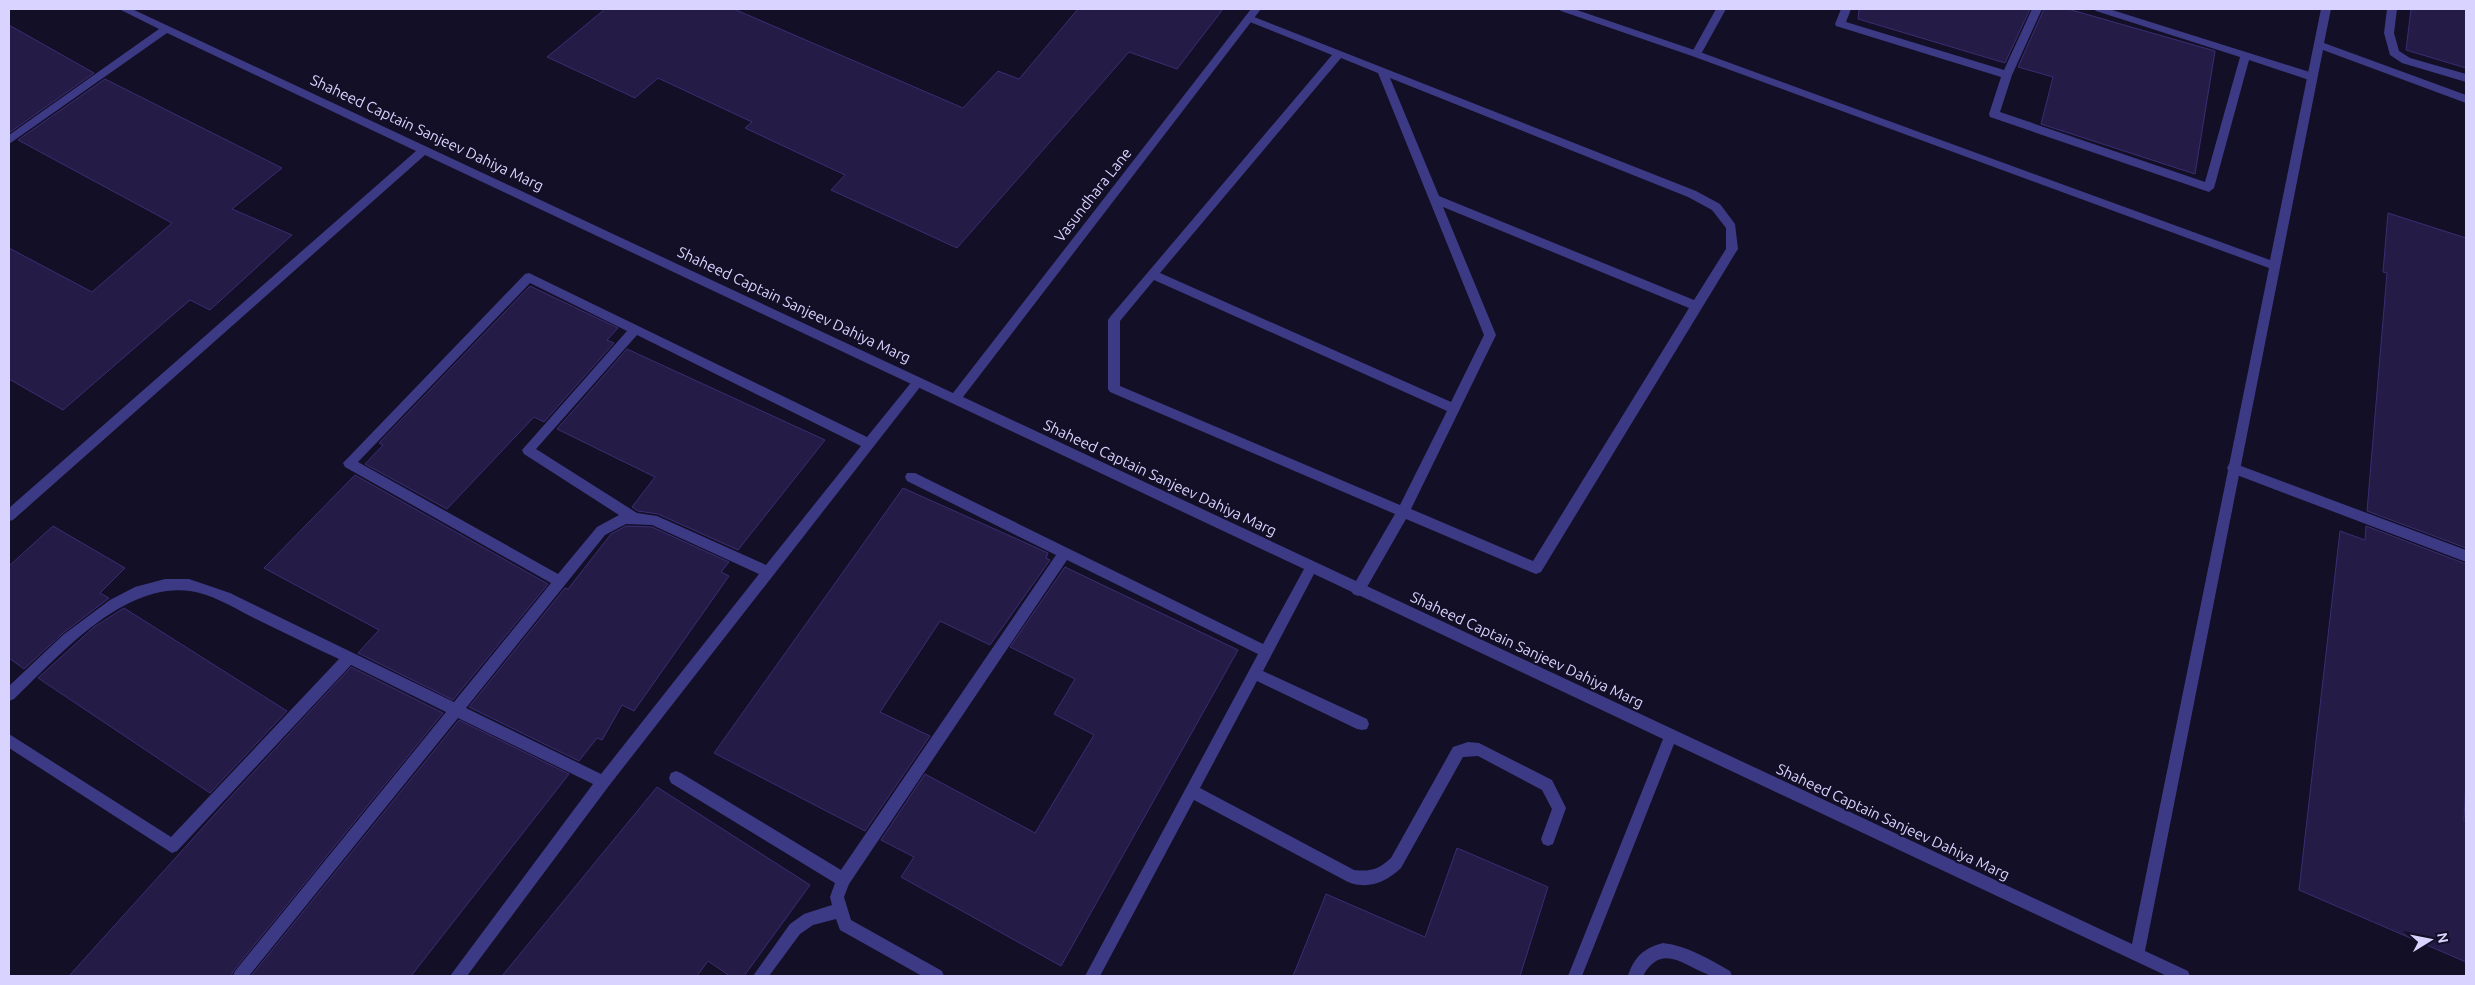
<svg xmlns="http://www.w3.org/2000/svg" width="2475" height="985" font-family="Ubuntu,sans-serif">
<rect width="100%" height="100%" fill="#130f26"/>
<path fill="#241b47" stroke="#3b2d73" d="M605 9H734L963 108 998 71 1019 79 1078 9H1223L1177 69 1129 52 957 248 831 190 845 175 745 128 752 122 658 78 635 98 547 57Z
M1859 9H2030L2005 63 1858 19Z
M2044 9H2068L2215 51 2195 174 2041 124 2053 77 2018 67Z
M2411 9H2466V68L2406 50Z
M9 25 94 73 9 133Z
M105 79 282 168 232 209 292 235 210 310 190 300 63 410 9 379V248L92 292 172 223 18 140Z
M2388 213 2466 238V548L2367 511 2387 273 2383 272Z
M530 286 618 328 607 340 614 343 544 422 534 417 447 509 365 464 383 445 379 443Z
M627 349 825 440 738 550 658 514 638 511 632 507 655 477 557 429Z
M355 475 548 584 453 700 358 653 379 630 264 568Z
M903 488 1037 548 1048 553 1046 558 1050 560 990 645 940 621 880 712 930 736 865 831 714 753Z
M53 526 125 568 100 593 109 598 62 634 24 669 9 658V566Z
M626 526 652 527 729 562 721 572 729 576 634 711 622 705 602 740 597 738 579 761 469 707 565 588 568 589 611 534Z
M2366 526 2466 564V777L2464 821 2466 822V962L2299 890 2340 531 2365 540Z
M1065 567 1238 650 1061 966 901 877 914 857 881 840 925 774 1035 833 1094 735 1054 714 1075 679 1010 647Z
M124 608 287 711 210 793 38 678 94 627Z
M351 667 443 713 234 970 231 976H69L225 803Z
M459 720 569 774 411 976H251Z
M657 787 810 885 744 976H730L708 961 697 976H502Z
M1457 848 1548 887 1520 976H1293L1326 894 1425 937Z"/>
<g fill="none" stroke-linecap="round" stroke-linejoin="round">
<path fill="#3d3a85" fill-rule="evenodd" d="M1716 9H1726L1700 56H1692L1691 54Z
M1841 9H1851L1846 22 2004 70 2032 9H2042L2012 75 2000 112 2205 182 2240 57 2096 11 2094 9H2109L2316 74 2317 77 2312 81 2249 60 2214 188 2209 192 1990 117 1989 114 2001 77 1836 26 1835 24Z
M1249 15 1696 191 1720 204 1735 224 1738 249 1736 252 1541 572 1536 574 1531 572 1406 519 1363 594 1358 596 1353 594 1351 590 1353 586 1395 514 1110 392 1108 389V320L1110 317 1332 55 1245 20V16ZM1341 58 1378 73 1484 335 1451 402 1160 273ZM1390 78 1688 197 1712 210 1726 228V249L1694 300 1439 196ZM1443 207 1689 308 1533 561 1411 509 1496 335ZM1154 280 1447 411 1400 505 1120 386V321Z
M529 273 867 437 914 379 918 377 924 382 608 787 467 976H450L593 784 458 718 249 976H233L235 971 446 712 351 665 177 851 172 853 9 748V734L171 837 339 659C309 645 279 630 250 616 231 606 211 594 190 591 122 582 58 657 14 699L9 701V686L63 635 110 600 135 587 165 579H189L230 593 454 702 551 583 345 467 343 463 525 274ZM530 283 627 331 522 450 524 454 619 515 597 527 558 574 358 462ZM637 335 861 446 766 565 657 516 637 513 536 449ZM626 524 652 525 759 574 601 774 466 708 605 535Z
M2233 463 2466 550V562L2229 472 2227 468 2229 464Z"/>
<path fill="#3d3a85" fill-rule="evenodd" d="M119 9H132L953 393 1251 9H1261L963 397 2132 944 2269 268 1692 56 1561 11 1559 9H1574L1700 52 2270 260 2321 9H2331L2324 43 2466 95V103L2323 50 2145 951 2188 971 2190 976H2167L1674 744 1582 976H1568L1663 739 1314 574 1263 671 1367 719 1369 724 1367 729 1362 730 1357 729 1257 681 1200 788 1354 870C1371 872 1379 869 1391 858L1453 747 1468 742 1479 743 1552 780 1566 808 1553 844 1548 846 1543 844 1541 839 1552 809 1542 790 1478 756 1463 757 1401 868C1386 882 1368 890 1348 882L1194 800 1100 976H1085L1258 654 1067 560 849 884 844 897 851 920 942 971 944 976H922L840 930 836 919 813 925 800 934 769 976H753L790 924 804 914 832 905 830 897 835 883 671 783 669 778 671 773 676 771 681 773 841 870 1056 555 907 481 905 477 907 473H915L1263 644 1304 569 425 155 13 520 9 521V508L416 151 167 33 9 144V135L159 29Z
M2387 9H2397L2394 33 2399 51 2410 58 2466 74V82L2402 63 2390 55 2384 33Z
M1663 943C1688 946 1709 959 1730 971L1732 976C1725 976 1716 978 1709 975 1684 966 1662 942 1643 976H1628C1634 957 1644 948 1663 943Z"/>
</g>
<g text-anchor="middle" stroke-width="4.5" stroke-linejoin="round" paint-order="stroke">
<g font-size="15" fill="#d9d4ff" stroke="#130f26">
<text transform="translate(427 133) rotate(25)" y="5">Shaheed Captain Sanjeev Dahiya Marg</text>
<text transform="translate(1093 195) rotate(-52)" y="5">Vasundhara Lane</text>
<text transform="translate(794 305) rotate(25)" y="5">Shaheed Captain Sanjeev Dahiya Marg</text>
<text transform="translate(1160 478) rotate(25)" y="5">Shaheed Captain Sanjeev Dahiya Marg</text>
<text transform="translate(1527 650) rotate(25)" y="5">Shaheed Captain Sanjeev Dahiya Marg</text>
<text transform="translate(1893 822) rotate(25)" y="5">Shaheed Captain Sanjeev Dahiya Marg</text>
</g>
</g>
<rect width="2475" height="985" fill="none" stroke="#d9d4ff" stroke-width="20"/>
<g transform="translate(2430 940) rotate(80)" stroke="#130f26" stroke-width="4" paint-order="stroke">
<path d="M0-4L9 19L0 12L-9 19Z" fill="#d9d4ff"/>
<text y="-8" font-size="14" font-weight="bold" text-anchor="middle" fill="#d9d4ff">N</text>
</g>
</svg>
